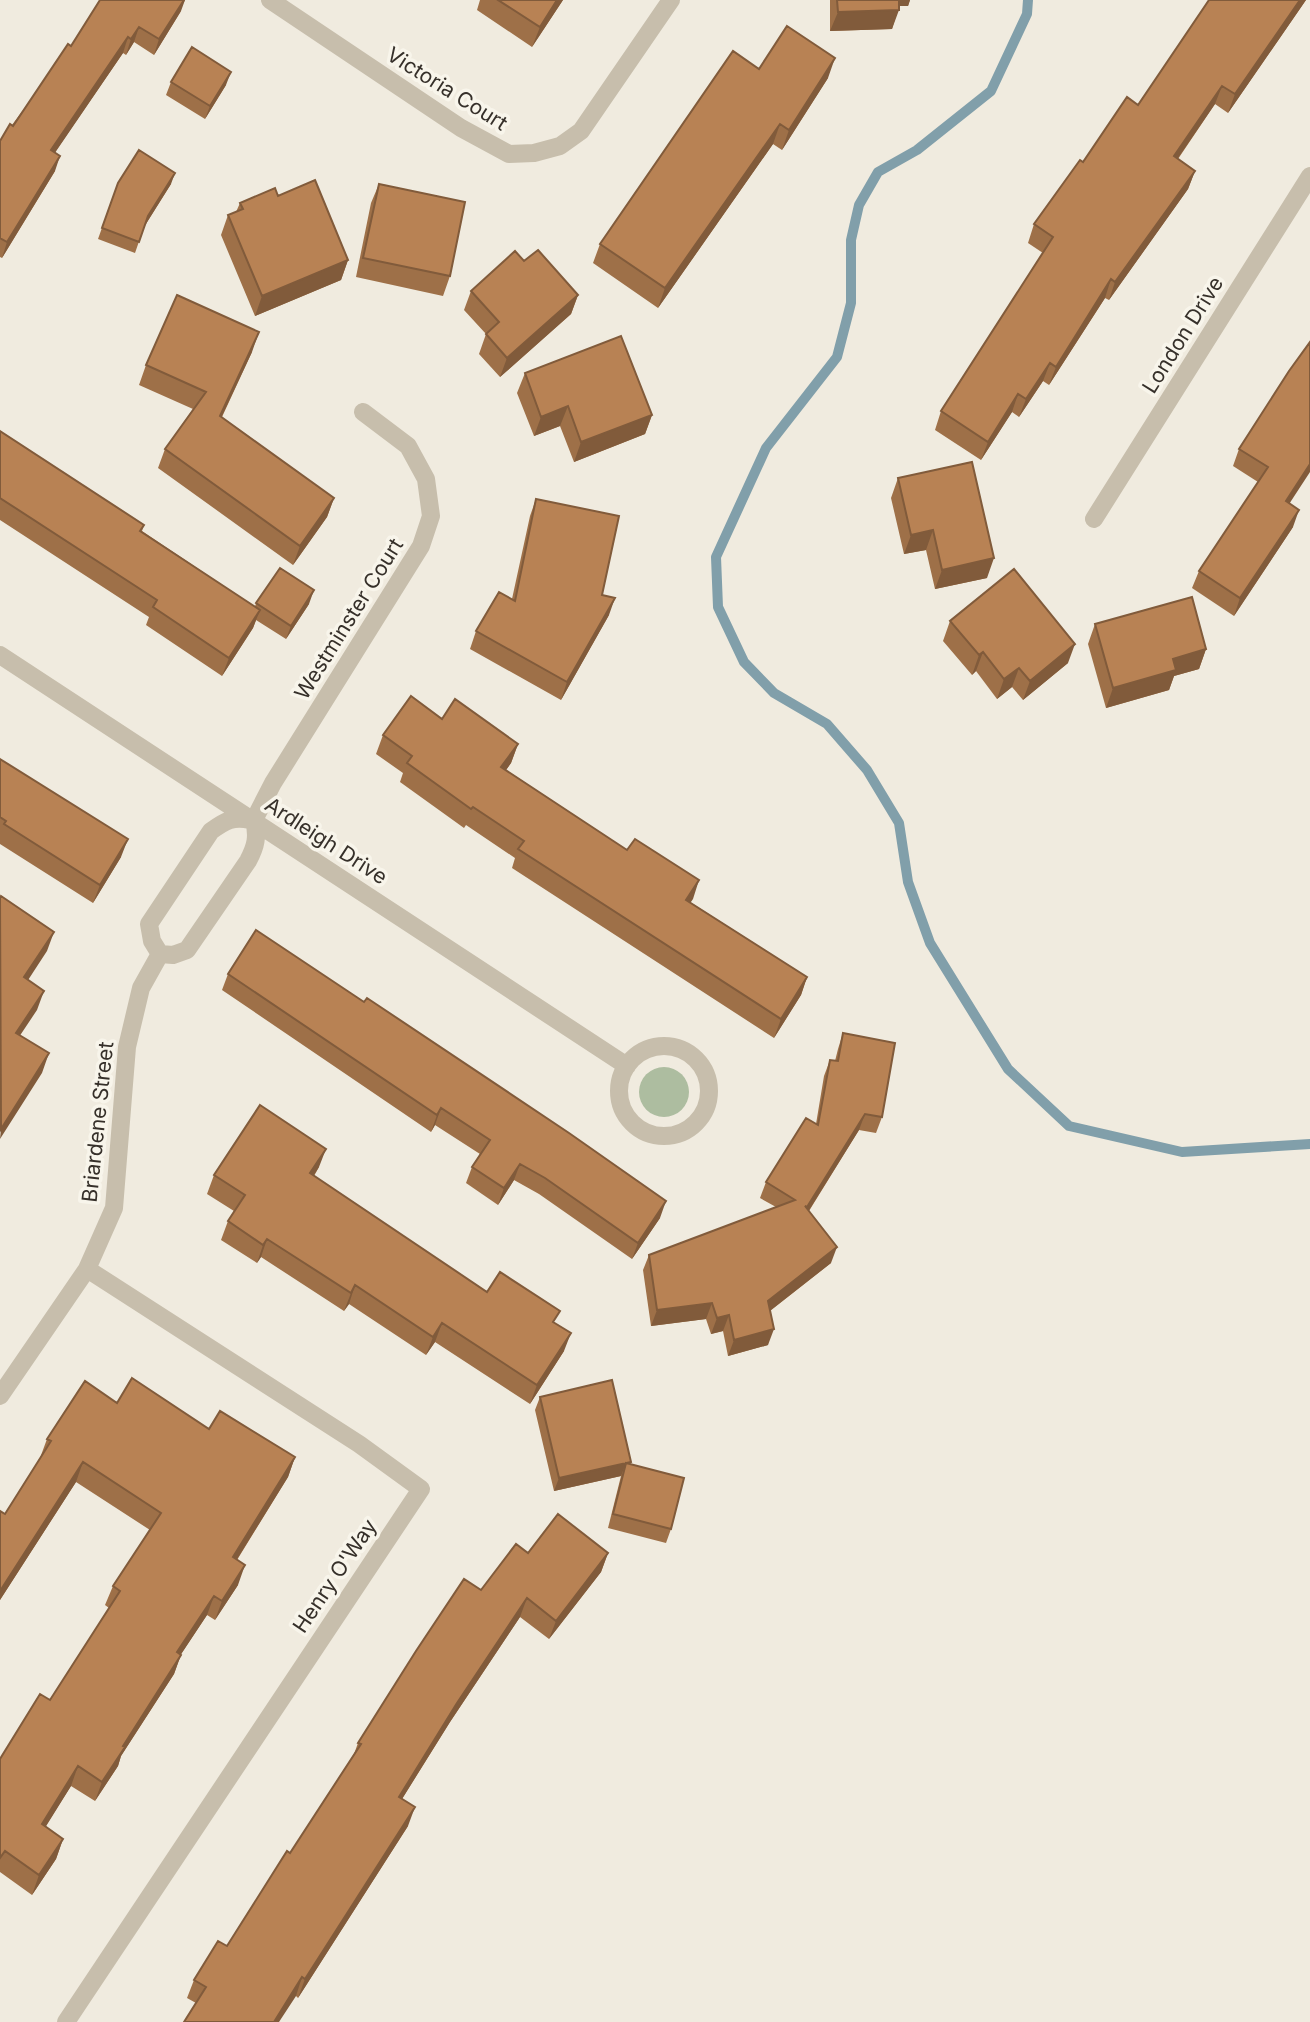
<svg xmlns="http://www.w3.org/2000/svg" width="1310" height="2022" font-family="Inter,sans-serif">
<rect width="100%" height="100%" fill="#f0ebdf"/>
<path fill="#adbda0" d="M639 1092a25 25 0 1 1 50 0a25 25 0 1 1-50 0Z"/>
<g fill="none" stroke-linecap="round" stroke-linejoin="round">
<path stroke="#819faa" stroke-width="10" d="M1028 0 1027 14 991 91 917 150 878 172 859 205 851 240V303L837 357 766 448 716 557 718 607 744 662 774 693 827 724 867 770 899 823 908 882 930 943 1008 1069 1069 1126 1182 1152 1310 1144"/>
<path stroke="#c7beac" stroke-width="18" d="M270 0 461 128 509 154 534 153 560 146 581 131 671 0
M1094 519 1310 176
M0 655 627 1066
M254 820 273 783 421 546 431 516 426 479 408 446 363 412
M160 954 152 941 149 924 211 831C225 821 233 816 250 820
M160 954 173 955 187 950 248 861C256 846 258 837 254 820
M619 1091a45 45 0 1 1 90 0a45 45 0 1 1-90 0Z
M0 1396 87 1269 114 1208 127 1047 141 988 160 954
M66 2022 421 1489 359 1444 87 1269"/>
</g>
<path fill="#9e7048" d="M480 0H563L532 47 477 10Z
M830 0H910L908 6H899L892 29 830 31Z
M1209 0H1306L1228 113 1215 104 1178 159 1195 171 1188 189 1109 300 1105 298 1049 385 1043 381 1019 417 1012 412 981 460 935 430 941 411 1043 253 1028 243 1034 224 1083 162 1138 105Z
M181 11 154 55 134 42 126 55 123 53 55 152V171L2 258 0 257V141L71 46Z
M759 69 828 78 782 150 773 144 658 308 593 263 600 244Z
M171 82 226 85 205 119 166 95Z
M118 183 171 184 144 227 135 253 98 239Z
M379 184 450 276 443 296 356 277 371 203Z
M278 196 348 260 341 280 255 316 221 235 228 215 236 212 240 203Z
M524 261 578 295 571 314 500 377 479 354 486 334 464 310 471 291Z
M1310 342 1290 503 1293 527 1234 616 1192 588 1199 571 1258 482 1233 466 1239 449Z
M252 352 222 417 334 498 327 517 293 565 158 468 165 449 193 409 139 385 146 365Z
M525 373 652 415 645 434 574 462 560 426 534 436 517 393Z
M0 431 144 525 142 531 255 607 256 603 309 604 286 639 256 620 253 628 222 676 146 625 149 617 0 520Z
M898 478 987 578 935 589 926 550 904 554 891 498Z
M536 499 602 595 609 615 561 700 470 649 476 631 512 599 530 516Z
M950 621 1068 663 1023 700 1012 687 997 699 976 671 972 675 943 641Z
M1095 624 1206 649 1199 669 1174 676 1169 690 1106 708 1088 644Z
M442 719 518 744 511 763 506 770 627 850 699 880 690 902 807 977 801 995 774 1038 512 868 515 858 466 825 464 828 400 782 403 773 376 754 383 735Z
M0 759 121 857 93 903 0 844Z
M228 974 660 1218 632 1259 539 1194 514 1180 498 1205 466 1183 472 1167 480 1154 435 1125 431 1132 222 990Z
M843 1033 882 1117 876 1133 859 1130 809 1211 831 1263 770 1311 768 1345 728 1356 723 1331 711 1334 706 1319 651 1326 643 1270 649 1255 776 1207 760 1198 766 1182 816 1124 824 1076 830 1060 835 1061 838 1049Z
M319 1167 314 1176 487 1292 555 1323 564 1351 530 1404 435 1342 426 1355 349 1304 344 1311 261 1257 257 1263 221 1240 228 1221 234 1211 207 1194 214 1175Z
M540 1397 630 1464 671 1529 666 1543 608 1528 621 1476 554 1491 535 1410Z
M117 1403 209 1429 295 1457 288 1477 237 1560 238 1585 215 1620 207 1615 181 1654 174 1674 121 1756 118 1766 95 1801 71 1786 45 1827 63 1839 56 1859 32 1895 0 1872V1759L50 1700 109 1608 105 1605 113 1586 150 1530 76 1482 0 1600V1511L5 1514 40 1458 47 1439Z
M528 1553H608L601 1572 549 1639 520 1617 450 1722 402 1799 408 1826 298 1998 296 1996 196 2003 187 1998 194 1980 227 1946 290 1853 354 1754 358 1743 481 1590Z"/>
<path fill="#815b3b" d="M184 0H185L181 11 154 55 159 39Z
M557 0H563L532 47 540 27Z
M893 0H910L908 6H891Z
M1300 0H1306L1228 113 1235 94Z
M899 10 892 29 830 31 838 12Z
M139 27 134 42 126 55 131 39Z
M128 37 123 53 46 166 51 150Z
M835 58 828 78 782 150 789 130Z
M231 72 226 85 205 119 210 106Z
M1222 86 1215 104 1167 174 1174 156Z
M780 124 773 144 658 308 665 288Z
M60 156 55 171 2 258 7 242Z
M1195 171 1188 189 1109 300 1115 282Z
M175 173 171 184 144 227 148 216Z
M348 260 341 280 255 316 262 296Z
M1111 279 1105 298 1049 385 1056 367Z
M578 295 571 314 500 377 507 358Z
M259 332 252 352 213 435 220 416Z
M1050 363 1043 381 1019 417 1026 399Z
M1018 394 1012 412 981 460 988 442Z
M568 406 560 426 534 436 541 417Z
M652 415 645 434 574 462 581 442Z
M1310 464V472L1280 518 1286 501Z
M334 498 327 517 293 565 300 546Z
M1299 510 1293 527 1234 616 1240 598Z
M933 530 926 550 904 554 911 535Z
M994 558 987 578 935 589 942 570Z
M314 590 309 604 286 639 291 626Z
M615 598 609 615 561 700 567 682Z
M260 610 253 628 222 676 229 658Z
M1075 644 1068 663 1023 700 1030 681Z
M1206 649 1199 669 1174 676 1169 690 1106 708 1113 688 1173 659Z
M983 652 976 671 972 675 979 655Z
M1019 668 1012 687 997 699 1004 679Z
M518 744 511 763 495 785 501 767Z
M128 839 121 857 93 903 100 885Z
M699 880 693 899 680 918 686 900Z
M54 932 47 951 17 997 24 977Z
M807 977 801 995 774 1038 781 1019Z
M44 991 37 1010 9 1052 16 1033Z
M49 1053 42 1073 0 1139 1 1129Z
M441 1108 435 1125 431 1132 437 1115Z
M865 1114 859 1130 801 1223 807 1207Z
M326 1149 319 1167 303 1192 310 1173Z
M520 1164 514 1180 498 1205 504 1188Z
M666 1201 660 1218 632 1259 638 1243Z
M267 1239 261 1257 257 1263 263 1245Z
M837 1247 831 1263 762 1317 768 1301Z
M355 1285 349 1304 344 1311 351 1293Z
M712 1303 706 1319 651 1326 657 1310Z
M729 1315 723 1331 711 1334 717 1318Z
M442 1323 435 1342 426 1355 433 1337Z
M774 1329 768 1345 728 1356 734 1340Z
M571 1333 564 1351 530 1404 537 1385Z
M295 1457 288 1477 226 1577 233 1557Z
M83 1462 76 1482 0 1600V1591Z
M631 1462 626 1475V1463L621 1476 554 1491 559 1478Z
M608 1553 601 1572 549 1639 556 1621Z
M245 1565 238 1585 215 1620 222 1601Z
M214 1596 207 1615 170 1671 177 1652Z
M527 1598 520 1617 450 1722 392 1815 399 1797 457 1703Z
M181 1655 174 1674 121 1756 118 1766 95 1801 102 1782 123 1746Z
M78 1766 71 1786 35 1844 42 1824Z
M415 1807 408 1826 298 1998 305 1979Z
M63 1839 56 1859 32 1895 39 1875Z
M302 1977 296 1996 279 2022H274Z"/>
<path fill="#b88254" stroke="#815b3b" stroke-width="2" d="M100 0H184L159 39 139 27 131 39 128 37 51 150 60 156 7 242 0 238V141L10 124 13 126 68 44 71 46Z
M498 0H557L540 27Z
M837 0H899V10L838 12Z
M1209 0H1300L1235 94 1222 86 1174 156 1195 171 1115 282 1111 279 1056 367 1050 363 1026 399 1018 394 988 442 941 411 1053 237 1034 224 1080 160 1083 162 1127 97 1138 105Z
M787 26 835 58 789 130 780 124 665 288 600 244 733 51 759 69Z
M192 47 231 72 210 106 171 82Z
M139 150 175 173 148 216 139 242 102 228 118 183Z
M315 180 348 260 262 296 228 215 243 209 240 203 275 188 278 196Z
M379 184 465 202 450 276 363 258Z
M538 250 578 295 507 358 486 334 499 322 471 291 515 251 524 261Z
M177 295 259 332 220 416 334 498 300 546 165 449 206 392 146 365Z
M621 336 652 415 581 442 568 406 541 417 525 373Z
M1310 342V464L1286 501 1299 510 1240 598 1199 571 1268 467 1239 449 1289 371Z
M0 431 144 525 140 531 260 610 229 658 153 607 157 600 0 498Z
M972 462 994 558 942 570 933 530 911 535 898 478Z
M536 499 619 516 602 595 615 598 567 682 476 631 499 592 515 601Z
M280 568 314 590 291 626 256 603Z
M1014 569 1075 644 1030 681 1019 668 1004 679 983 652 979 655 950 621Z
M1192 597 1206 649 1173 659 1176 670 1113 688 1095 624Z
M411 696 442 719 455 699 518 744 501 767 627 850 635 839 699 880 686 900 807 977 781 1019 518 849 524 841 473 807 471 809 407 763 412 756 383 735Z
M0 759 128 839 100 885 4 824 6 821 0 817Z
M1 896 54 932 24 977 44 991 16 1033 49 1053 1 1129 0 898Z
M256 930 364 1002 367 998 569 1133 666 1201 638 1243 545 1178 520 1164 504 1188 472 1167 490 1140 441 1108 437 1115 228 974Z
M843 1033 895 1043 882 1117 865 1114 807 1207 805 1206 837 1247 768 1301 774 1329 734 1340 729 1315 717 1318 712 1303 657 1310 649 1255 795 1200 766 1182 806 1118 818 1125 830 1060 838 1061Z
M260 1105 326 1149 310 1173 487 1292 500 1272 560 1311 553 1322 571 1333 537 1385 442 1323 433 1337 355 1285 351 1293 267 1239 263 1245 228 1221 245 1195 214 1175Z
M132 1378 209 1429 220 1411 295 1457 233 1557 245 1565 222 1601 214 1596 177 1652 181 1655 123 1746 125 1747 102 1782 78 1766 42 1824 63 1839 39 1875 5 1851 0 1858V1759L40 1694 50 1700 120 1591 113 1586 161 1513 83 1462 0 1591V1511L5 1514 51 1441 47 1439 85 1381 117 1403Z
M612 1380 631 1462 559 1478 540 1397Z
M626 1463 684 1478 671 1529 613 1514Z
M558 1514 608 1553 556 1621 527 1598 457 1703 399 1797 415 1807 305 1979 302 1977 274 2022H184L206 1987 194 1980 218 1941 227 1946 287 1851 290 1853 361 1744 358 1743 416 1651 464 1579 481 1590 516 1544 528 1553Z"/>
<g text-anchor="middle" stroke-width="7" stroke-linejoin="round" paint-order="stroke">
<g font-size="21" fill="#36302a" stroke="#f8f5eb">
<text transform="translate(447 89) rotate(32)" y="7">Victoria Court</text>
<text transform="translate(1183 335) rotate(-58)" y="7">London Drive</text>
<text transform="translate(349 619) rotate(-58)" y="7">Westminster Court</text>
<text transform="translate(326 841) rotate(33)" y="7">Ardleigh Drive</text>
<text transform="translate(98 1122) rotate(-84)" y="7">Briardene Street</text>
<text transform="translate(335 1576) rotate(-56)" y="7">Henry O'Way</text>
</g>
</g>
</svg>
